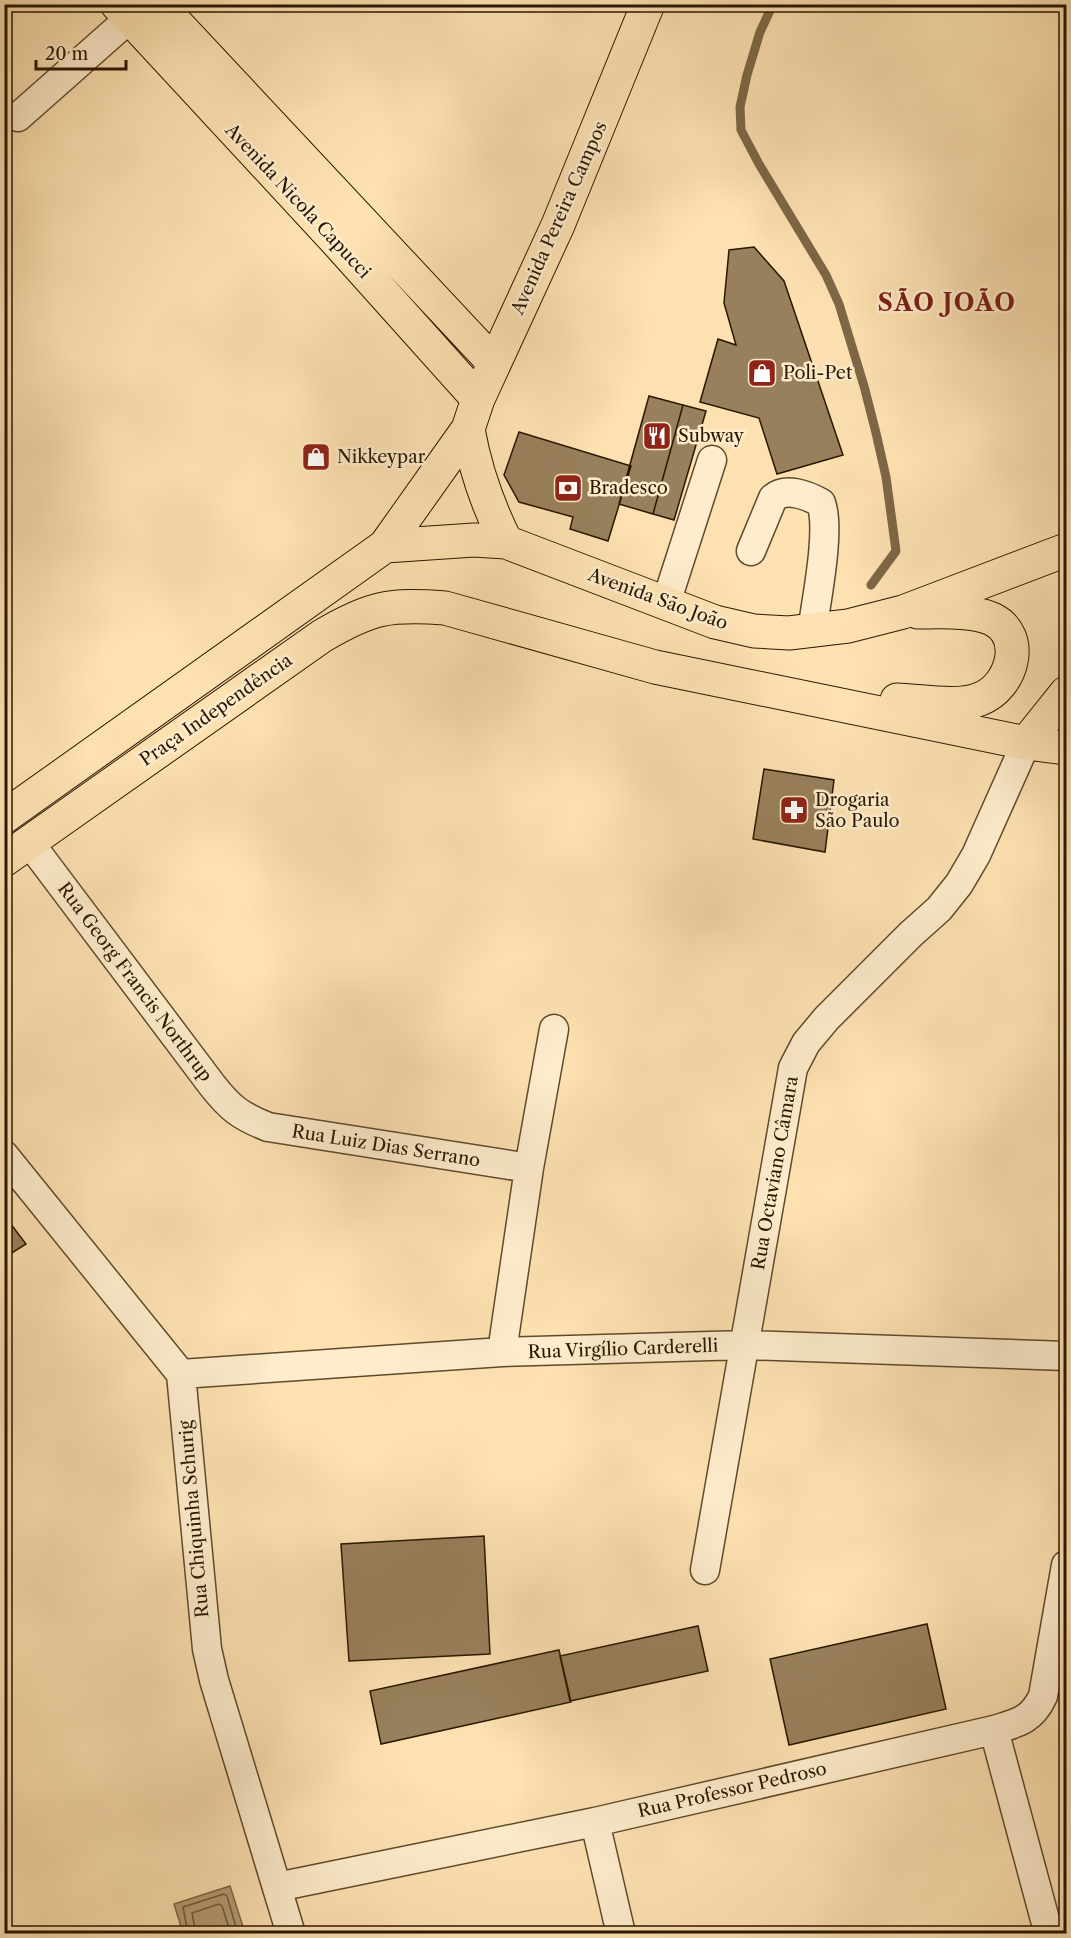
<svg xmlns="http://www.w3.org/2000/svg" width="1071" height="1938" font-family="'Libre Caslon Text',serif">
<rect width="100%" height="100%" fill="#fde1b1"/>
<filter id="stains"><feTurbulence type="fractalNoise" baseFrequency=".00333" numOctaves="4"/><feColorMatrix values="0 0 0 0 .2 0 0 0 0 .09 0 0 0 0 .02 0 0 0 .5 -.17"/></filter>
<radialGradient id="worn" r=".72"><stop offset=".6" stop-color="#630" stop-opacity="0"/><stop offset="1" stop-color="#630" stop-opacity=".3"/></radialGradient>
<path fill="#b59c75" stroke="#7d6746" stroke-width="1.5" d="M230 1886 245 1933H183L174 1904Z"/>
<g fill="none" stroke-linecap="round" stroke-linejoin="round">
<path stroke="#705a3a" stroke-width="1.5" d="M188 1934 183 1907 224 1894 227 1896 238 1934
M196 1934 192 1913 219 1904 222 1906 231 1934"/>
<path stroke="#7d6746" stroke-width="9" d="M773 4 760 32 747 75 740 107 741 130 759 164 826 275 839 304 864 386 876 433 886 477 896 551 871 585"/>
</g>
<path fill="#98805c" stroke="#2a1700" stroke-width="1.5" d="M754 247 784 281 843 455 777 474 759 418 700 402 718 339 736 345 724 303 729 250Z
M649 396 683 405 653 514 619 504Z
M683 405 706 411 674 520 653 514Z
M519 432 631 466 608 541 570 529 573 517 519 502 504 475Z
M764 769 834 780 825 852 753 839Z
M4 1215 26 1244 4 1258Z
M484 1536 490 1654 349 1661 341 1544Z
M927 1624 946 1709 789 1745 770 1659Z
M698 1626 708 1671 570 1701 560 1656Z
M559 1650 571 1702 381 1744 370 1691Z"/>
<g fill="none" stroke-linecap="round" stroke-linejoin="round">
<g stroke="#5f4a2c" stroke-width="31">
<path id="minor" d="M18 117 130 18
M751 551 773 498C786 487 807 495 821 503 831 530 816 601 812 632
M666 603 712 460
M29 842 212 1085C230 1108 240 1116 268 1127L529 1168
M4 1155 181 1374 207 1649 214 1680 291 1934
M502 1352 529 1168 554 1029
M181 1374 502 1352 745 1345 1066 1356
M705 1570 793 1068 806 1043 826 1019 911 934 939 909 959 884 976 855 1026 743
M994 1730 1047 1927
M595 1822 621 1934
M277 1887 595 1822 994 1730C1018 1723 1032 1720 1043 1696L1066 1565"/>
</g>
<g stroke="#2a1700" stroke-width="35">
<path id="major" d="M117 4 340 245 478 399
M158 4 494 363
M468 429C475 469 488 506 506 542
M385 546 474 540 506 542 715 622 754 631 789 633 848 626 903 612 1066 550
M897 700C921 701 959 708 980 699 1012 687 1027 636 992 619 973 610 939 612 918 612
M1026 743 1066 693
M4 817 385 546 468 429 478 399 558 225 648 4
M4 860 322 636C371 607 389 604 445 608L655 667 1026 743 1066 748"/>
</g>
<use href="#minor" stroke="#feeccc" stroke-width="28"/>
<use href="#major" stroke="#fde1b1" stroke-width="33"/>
</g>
<defs>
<g id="shop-square" transform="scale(1.5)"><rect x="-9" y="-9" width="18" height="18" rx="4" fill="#8f2418" stroke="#feeccc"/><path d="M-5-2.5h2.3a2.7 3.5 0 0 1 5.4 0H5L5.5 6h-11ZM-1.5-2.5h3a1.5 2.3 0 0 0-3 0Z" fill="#fff"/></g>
<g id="restaurant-square" transform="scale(1.5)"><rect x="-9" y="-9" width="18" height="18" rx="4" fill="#8f2418" stroke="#feeccc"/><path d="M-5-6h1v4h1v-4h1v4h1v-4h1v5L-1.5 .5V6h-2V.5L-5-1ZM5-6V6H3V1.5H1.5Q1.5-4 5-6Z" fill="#fff"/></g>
<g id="bank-square" transform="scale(1.5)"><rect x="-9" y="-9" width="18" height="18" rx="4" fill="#8f2418" stroke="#feeccc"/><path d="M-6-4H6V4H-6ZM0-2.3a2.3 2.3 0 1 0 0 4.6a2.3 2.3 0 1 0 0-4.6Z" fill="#fff"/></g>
<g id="pharmacy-square" transform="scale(1.5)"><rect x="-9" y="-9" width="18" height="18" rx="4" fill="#8f2418" stroke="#feeccc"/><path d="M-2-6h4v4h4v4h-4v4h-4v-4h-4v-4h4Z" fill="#fff"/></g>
</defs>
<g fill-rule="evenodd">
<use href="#shop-square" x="762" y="373"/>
<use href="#restaurant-square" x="657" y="436"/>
<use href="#shop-square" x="316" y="457"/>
<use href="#bank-square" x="568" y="488"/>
<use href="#pharmacy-square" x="794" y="810"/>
</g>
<g text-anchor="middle" stroke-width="5" stroke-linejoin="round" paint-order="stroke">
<g font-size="18" fill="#2a1700" stroke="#feeccc">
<text transform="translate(298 201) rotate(47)" y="6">Avenida Nicola Capucci</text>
<text transform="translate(559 218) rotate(-66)" y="6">Avenida Pereira Campos</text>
<text transform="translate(658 599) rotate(20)" y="6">Avenida São João</text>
<text transform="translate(216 710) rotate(-35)" y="6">Praça Independência</text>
<text transform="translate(135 982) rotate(53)" y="6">Rua Georg Francis Northrup</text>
<text transform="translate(386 1146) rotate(9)" y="6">Rua Luiz Dias Serrano</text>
<text transform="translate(775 1173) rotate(-80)" y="6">Rua Octaviano Câmara</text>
<text transform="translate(623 1349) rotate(-2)" y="6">Rua Virgílio Carderelli</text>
<text transform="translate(194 1519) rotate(-95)" y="6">Rua Chiquinha Schurig</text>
<text transform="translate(732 1790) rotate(-13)" y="6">Rua Professor Pedroso</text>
</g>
<g font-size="18" fill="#2a1700" stroke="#feeccc" text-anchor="start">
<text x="783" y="379">Poli-Pet</text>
<text x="678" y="442">Subway</text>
<text x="337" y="463">Nikkeypar</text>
<text x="589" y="494">Bradesco</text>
<text x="815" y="806">Drogaria<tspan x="815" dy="21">São Paulo</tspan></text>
</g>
<g font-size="24" font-weight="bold" letter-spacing="1.5" fill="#7a1f14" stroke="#feeccc">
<text x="947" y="311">SÃO JOÃO</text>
</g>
</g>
<rect width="1071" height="1938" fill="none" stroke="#fde1b1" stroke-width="24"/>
<rect x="6" y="6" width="1059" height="1926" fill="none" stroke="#2a1700" stroke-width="3"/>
<rect x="12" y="12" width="1047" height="1914" fill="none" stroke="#2a1700" stroke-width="1.5"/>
<path d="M36 60v9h90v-9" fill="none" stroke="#2a1700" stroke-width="3"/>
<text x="45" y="60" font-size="18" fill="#2a1700" stroke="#feeccc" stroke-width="4.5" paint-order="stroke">20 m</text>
<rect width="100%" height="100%" filter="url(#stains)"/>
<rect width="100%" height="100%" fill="url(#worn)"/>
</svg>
